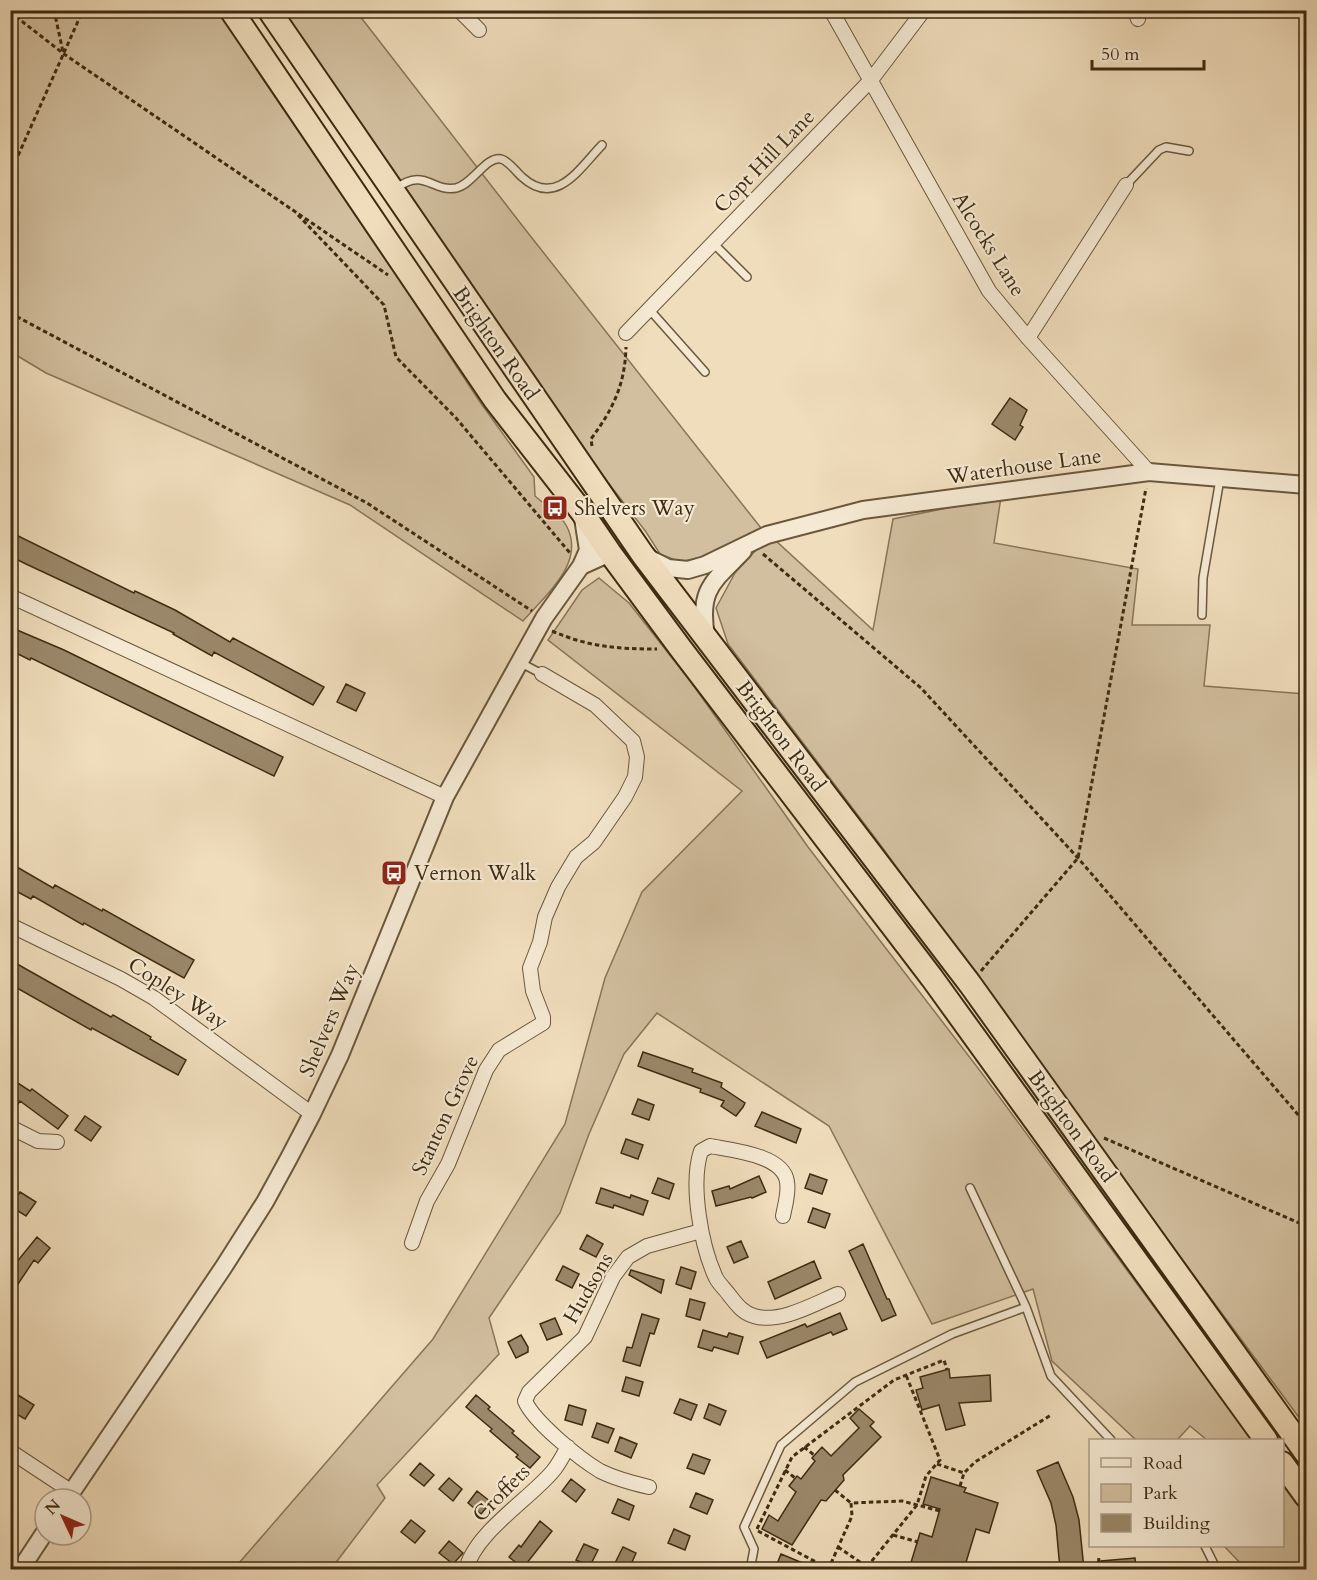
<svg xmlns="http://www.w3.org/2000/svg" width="1317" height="1580" font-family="Cardo,serif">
<rect width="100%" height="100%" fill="#f0ddbc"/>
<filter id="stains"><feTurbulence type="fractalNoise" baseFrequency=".00333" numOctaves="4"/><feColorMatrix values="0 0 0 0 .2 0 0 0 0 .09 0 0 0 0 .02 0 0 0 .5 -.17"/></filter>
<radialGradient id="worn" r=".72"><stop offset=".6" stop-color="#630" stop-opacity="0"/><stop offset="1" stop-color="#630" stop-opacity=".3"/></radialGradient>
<path fill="#d2bf9f" stroke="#887558" stroke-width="1.5" d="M11 11H222L480 402 534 477 535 496C544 504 560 514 566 525 587 562 545 596 523 621L350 505 46 373 11 352Z
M294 11H356L528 233 761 528 706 556 680 562 660 554 646 532 581 447 463 277 286 15Z
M1001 497 994 543 1138 569 1132 625H1210L1204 686 1306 694V1427L1192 1273 879 843 728 644 716 608 735 573 757 549 776 541 873 630 893 519Z
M599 578 629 603 691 682 808 847 981 1072 1252 1440H1207L1190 1426 1177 1440H1136L1052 1361 1033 1289 932 1324 829 1126 657 1013 624 1054 589 1134 560 1213 489 1318 499 1354 377 1485 385 1498 331 1569 233 1570 433 1339 565 1124 605 978 642 892 742 791 548 640 582 590Z
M1283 1483 1306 1517V1569H1246L1224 1546H1282Z"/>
<path fill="#9b886a" stroke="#3e2b11" stroke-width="1.5" d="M1010 398 1027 410 1020 425 1023 427 1015 440 992 424Z
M10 532 134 593 135 591 175 610 230 642 233 638 324 687 313 705 214 652 212 656 173 634 174 633 26 564 10 556Z
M10 627 64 650 283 757 274 776 31 658 30 660 10 650Z
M346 684 365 693 356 711 337 702Z
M10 863 53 888 55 885 102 911 103 909 194 960 184 978 84 923 83 925 33 896 31 899 10 888Z
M10 960 111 1017 113 1015 151 1037 150 1039 186 1060 178 1075 92 1028 91 1030 10 984Z
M643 1052 693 1069 692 1072 722 1083 721 1087 745 1103 743 1107 736 1116 721 1106 724 1101 700 1092 701 1089 638 1066Z
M10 1078 30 1091 32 1089 68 1116 58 1129 20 1101 18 1104 10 1098Z
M638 1099 654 1105 649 1120 632 1114Z
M762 1112 801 1129 796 1143 755 1126Z
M85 1116 101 1127 91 1141 75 1130Z
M626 1139 643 1145 638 1159 621 1153Z
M810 1174 827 1180 822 1194 805 1188Z
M759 1176 766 1192 752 1198 751 1197 716 1206 712 1191 729 1186 730 1189Z
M658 1178 674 1184 669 1199 652 1193Z
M601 1188 630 1198 631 1195 648 1201 643 1215 614 1205 613 1208 596 1203Z
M20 1192 36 1202 26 1216 10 1206Z
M813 1208 830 1214 825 1228 808 1222Z
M587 1235 603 1244 596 1257 580 1249Z
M37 1237 50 1248 38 1263 34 1260 10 1296V1260L16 1263Z
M741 1241 748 1257 734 1263 727 1247Z
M863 1244 887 1299H889L896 1315 882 1321 849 1251Z
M814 1261 821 1278 775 1299 768 1282Z
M563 1266 579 1274 572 1288 556 1280Z
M681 1267 696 1272 691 1289 676 1284Z
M631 1270 664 1280 661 1293 629 1275Z
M690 1299 705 1303 700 1320 686 1316Z
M840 1313 847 1329 833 1335 831 1332 767 1358 760 1342 805 1324 807 1327Z
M642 1314 659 1319 654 1334 650 1333 640 1366 623 1361 627 1347 632 1348Z
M555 1318 562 1334 547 1340 540 1324Z
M703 1330 727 1337 729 1333 743 1337 738 1354 714 1347 712 1351 698 1347Z
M521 1335 528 1347V1352L516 1358 508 1342Z
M949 1369 950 1378 990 1375 991 1401 959 1403 965 1425 946 1430 939 1405 922 1410 916 1390 923 1388 920 1377Z
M626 1377 643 1382 639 1396 622 1391Z
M18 1395 34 1405 25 1419 10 1410V1405Z
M476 1395 490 1407 488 1409 514 1431 512 1433 540 1457 530 1468 516 1457 518 1455 490 1431 492 1429 466 1407Z
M680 1399 697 1405 691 1420 674 1413Z
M709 1404 726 1411 720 1425 704 1418Z
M569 1405 586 1410 582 1425 565 1420Z
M859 1409 874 1422 870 1426 881 1437 843 1475 844 1480 826 1501 821 1500 792 1545 762 1529 769 1515 778 1521 796 1492 789 1486 797 1476 801 1479 815 1461 812 1458 822 1447 831 1456 859 1428 850 1418Z
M597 1423 614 1429 608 1443 592 1437Z
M620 1437 637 1444 631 1458 615 1451Z
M693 1454 710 1460 704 1474 687 1468Z
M1058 1462 1073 1497 1079 1520 1084 1569H1060L1056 1525 1051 1503 1037 1471Z
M420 1463 434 1475 424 1486 410 1475Z
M931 1477 966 1488 964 1492 998 1503 989 1533 976 1529 964 1569H909L920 1533 932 1537 940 1509 923 1504Z
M449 1478 462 1489 453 1501 439 1489Z
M571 1479 585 1490 576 1502 562 1491Z
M477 1491 491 1502 481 1514 468 1503Z
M696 1493 713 1500 707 1514 690 1507Z
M618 1499 634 1506 629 1520 612 1513Z
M411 1520 425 1531 415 1543 401 1532Z
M540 1521 552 1531 523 1568 509 1557 519 1545 521 1547Z
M674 1529 690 1536 685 1550 668 1543Z
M449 1541 463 1553 453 1564 439 1553Z
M584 1544 598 1550 590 1566 576 1560Z
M623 1547 636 1553 629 1569 615 1563Z
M781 1554 817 1569H775Z
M1135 1558 1136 1569H1101V1561Z"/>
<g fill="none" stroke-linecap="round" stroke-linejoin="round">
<g stroke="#6a583c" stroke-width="10">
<path id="service" d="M1126 185 1159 150 1166 147 1189 151
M395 189C425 167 431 192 456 188 472 185 486 156 501 159 509 161 516 172 522 177 556 208 579 169 602 145
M713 243 747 277
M649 309 705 372
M1202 615 1203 578 1220 479
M521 663 542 674
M970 1188 1026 1307 1051 1376 1111 1440
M1205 1546 1217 1570
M750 1570 754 1549 744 1527 781 1445 855 1382 952 1334 1026 1307"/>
</g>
<g stroke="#6a583c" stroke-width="16">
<path id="minor" d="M459 10 479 30
M831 10 989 291 1028 338 1149 472
M1135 10 1138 19
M626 333 871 80 924 10
M1028 338 1126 185
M10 596 445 797
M10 925 121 979 154 998 312 1114
M10 1127 38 1141 57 1142
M783 1216C785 1205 789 1193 787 1182 784 1155 731 1150 710 1146L701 1151C690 1184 701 1246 716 1278 719 1284 726 1290 730 1296 737 1305 743 1313 754 1316 780 1324 814 1304 838 1294
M412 1243 427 1201 448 1164 486 1070 499 1050 543 1023V1017L533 991 530 968 540 942 545 917 558 887 576 857 594 842 625 797 635 777 637 757 633 741 595 705 542 674
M10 1451 72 1492
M649 1487C632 1483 616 1479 600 1471 580 1459 534 1422 525 1401L529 1392 585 1337 613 1277 628 1257 647 1246 701 1231
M466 1570C474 1533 530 1499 553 1471 559 1464 563 1455 568 1447"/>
</g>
<g stroke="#6a583c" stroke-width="20">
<path id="tertiary" d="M646 557 668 568 688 570 705 565 767 535 863 510 1149 472 1306 485
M581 566 588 550 583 518
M706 636C698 589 713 582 743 551
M67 1499 223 1268 265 1202 289 1158 312 1114 340 1055 445 797 544 618 581 566 610 553
M20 1570 45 1532"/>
</g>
<g stroke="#3e2b11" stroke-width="26">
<path id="trunk" d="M231 10 495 400 582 512 610 553 681 649 932 978 1266 1440
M269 10 643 555 970 984 1306 1453
M1282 1463 1306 1496"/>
</g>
<path stroke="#3e2b11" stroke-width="3" stroke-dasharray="4.5 3" stroke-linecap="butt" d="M54 10 63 52
M10 12 64 54 388 275
M10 168 17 158 83 10
M298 215 384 305 396 357 456 418 570 553
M10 313 367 503 532 611
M592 446 591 439C613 409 625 385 626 347
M763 554 921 688 1078 858 1306 1124
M552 631C589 647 617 649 657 649
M981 971 1078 858 1146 488
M1104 1138 1306 1226
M804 1447 814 1455
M937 1464 964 1473
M785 1470 795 1478
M960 1486 964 1473 975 1462 1051 1415
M835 1490 851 1503
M757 1529 792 1457 894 1380 944 1360 947 1370
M758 1531 829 1569
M893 1535 918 1542
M838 1547 867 1567 876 1570
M867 1567 917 1505 926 1476 940 1460 906 1375
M828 1570 852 1516 851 1503 902 1501 940 1511
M1098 1570 1099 1556"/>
<use href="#service" stroke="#f5e9d3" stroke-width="7"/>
<use href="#minor" stroke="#f5e9d3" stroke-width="14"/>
<use href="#tertiary" stroke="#f5e9d3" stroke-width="16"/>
<use href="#trunk" stroke="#f0ddbc" stroke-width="22"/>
</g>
<defs>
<g id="bus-square" transform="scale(1.35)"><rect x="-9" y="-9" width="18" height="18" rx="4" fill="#8f2418" stroke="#f5e9d3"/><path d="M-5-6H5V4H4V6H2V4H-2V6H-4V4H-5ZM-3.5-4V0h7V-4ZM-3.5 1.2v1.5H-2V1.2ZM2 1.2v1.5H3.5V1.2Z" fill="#fff"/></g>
</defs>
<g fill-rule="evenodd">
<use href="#bus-square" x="555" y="508"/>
<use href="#bus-square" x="394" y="873"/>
</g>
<g text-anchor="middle" stroke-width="4.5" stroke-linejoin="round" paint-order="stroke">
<g font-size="21" fill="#3e2b11" stroke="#f5e9d3">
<text transform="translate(764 161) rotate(-46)" y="7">Copt Hill Lane</text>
<text transform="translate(989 244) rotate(58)" y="7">Alcocks Lane</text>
<text transform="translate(496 343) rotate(55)" y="7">Brighton Road</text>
<text transform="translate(1024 466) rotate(-8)" y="7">Waterhouse Lane</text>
<text transform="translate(781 736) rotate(53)" y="7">Brighton Road</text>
<text transform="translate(178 993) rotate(33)" y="7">Copley Way</text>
<text transform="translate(329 1020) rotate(-67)" y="7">Shelvers Way</text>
<text transform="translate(445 1115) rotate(-65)" y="7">Stanton Grove</text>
<text transform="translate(1072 1126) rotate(54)" y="7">Brighton Road</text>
<text transform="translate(588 1288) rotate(-60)" y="7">Hudsons</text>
<text transform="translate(501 1493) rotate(-45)" y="7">Croffets</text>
</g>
<g font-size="21" fill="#3e2b11" stroke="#f5e9d3" text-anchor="start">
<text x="574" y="515">Shelvers Way</text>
<text x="414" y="880">Vernon Walk</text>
</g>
</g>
<rect width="1317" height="1580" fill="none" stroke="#f0ddbc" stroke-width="36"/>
<rect x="12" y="12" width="1293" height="1556" fill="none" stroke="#3e2b11" stroke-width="3"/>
<rect x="18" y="18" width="1281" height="1544" fill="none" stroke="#3e2b11" stroke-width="1.5"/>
<rect x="1089" y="1439" width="195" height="108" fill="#f5e9d3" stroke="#ac9d85" stroke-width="1.5"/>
<rect x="1101" y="1458" width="30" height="9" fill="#f5e9d3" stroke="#ac9d85" stroke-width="1.5"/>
<text x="1143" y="1469" font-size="18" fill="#3e2b11">Road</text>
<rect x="1101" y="1484" width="30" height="18" fill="#d2bf9f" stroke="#ac9d85" stroke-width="1.5"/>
<text x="1143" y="1499" font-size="18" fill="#3e2b11">Park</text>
<rect x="1101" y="1514" width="30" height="18" fill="#9b886a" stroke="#ac9d85" stroke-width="1.5"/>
<text x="1143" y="1529" font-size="18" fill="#3e2b11">Building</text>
<g transform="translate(63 1517) rotate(314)"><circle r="28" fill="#f5e9d3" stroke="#ac9d85" stroke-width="1.5"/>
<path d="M0-4.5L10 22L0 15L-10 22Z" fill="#8f2418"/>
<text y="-9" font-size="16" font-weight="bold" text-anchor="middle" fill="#3e2b11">N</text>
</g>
<path d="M1092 60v9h112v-9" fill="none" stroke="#3e2b11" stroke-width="3"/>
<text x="1101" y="60" font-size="18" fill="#3e2b11" stroke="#f5e9d3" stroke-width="4.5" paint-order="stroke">50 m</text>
<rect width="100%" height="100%" filter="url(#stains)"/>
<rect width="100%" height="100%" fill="url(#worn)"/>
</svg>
